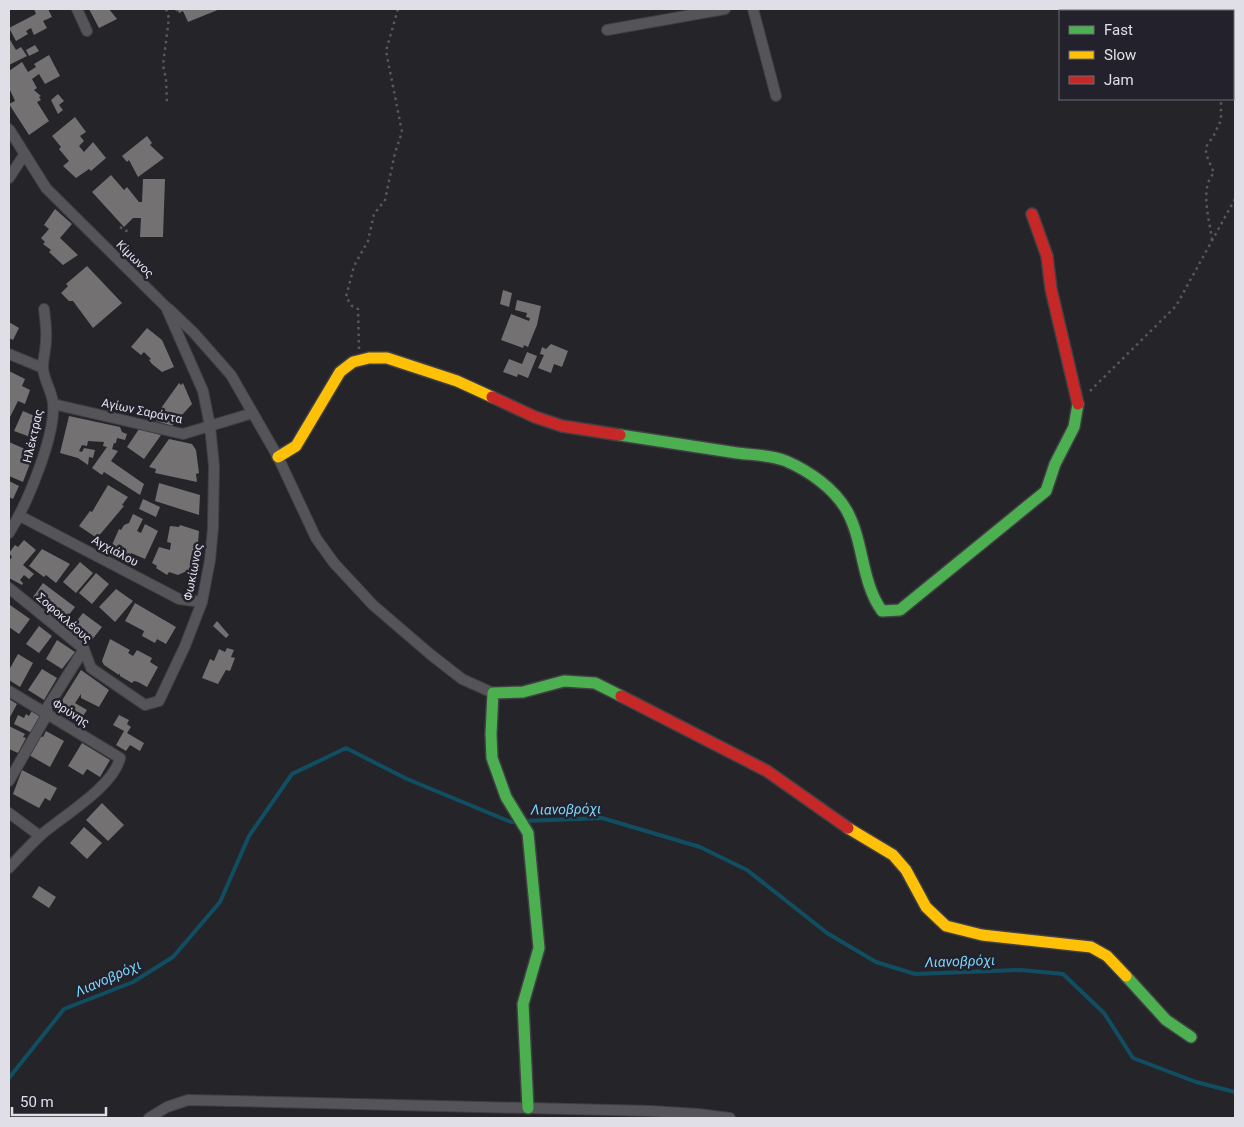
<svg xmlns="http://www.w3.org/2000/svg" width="1244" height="1127" font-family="Roboto,sans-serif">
<rect width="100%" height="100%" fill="#242429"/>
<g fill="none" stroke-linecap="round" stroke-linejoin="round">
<path stroke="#114e62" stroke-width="4" d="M525 821 602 818 700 847 747 870 827 933 876 962 915 974 1021 970 1063 974 1104 1013 1133 1058 1196 1082 1235 1092
M9 1078 64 1009 133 982 173 957 220 902 249 836 292 774 346 748 407 779 511 822H518"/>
</g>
<path fill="#747173" d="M34 9H48L52 17 43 21 47 28 34 35 31 28 26 31 28 34 16 41 9 28 36 14Z
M89 9H109L117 19 99 28Z
M177 9H220L188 22 183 11 179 13Z
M9 38 16 50 21 47 27 56 9 65Z
M35 45 39 51 29 56 26 50Z
M49 55 60 76 45 84 39 74 32 79 37 88 34 90 41 96 39 97 41 100 37 102 49 121 29 135 9 104 15 101 9 88V71L22 62 28 72 36 67 34 64Z
M58 94 64 101 59 105 63 110 58 114 51 100Z
M75 117 86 132 80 136 84 141 79 146 84 152 93 142 106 158 91 171 89 169 76 178 63 166 69 161 59 149 61 147 52 136Z
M147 136 152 143 150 145 164 158 138 177 129 160 127 162 122 156Z
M111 175 124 190 127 187 139 202H142L143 179H165L163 237H140L141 218H133L124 227 92 192Z
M55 209 72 224 60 238 78 255 63 265 49 252 51 250 43 244 45 242 41 238 49 229 44 225Z
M87 266 122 303 93 328 73 301H69L61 293 68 286 66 284Z
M503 290 512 293 509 307 500 304Z
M517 300 541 306 537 325 528 347 524 345 523 348 501 340 511 314 529 321 530 318 526 317 527 313 515 310Z
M9 322 19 328 13 340 9 338Z
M147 328 162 340 174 367 162 372 152 364 149 360 151 359 144 352 141 355 131 347Z
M551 344 568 351 562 367 554 364 551 373 538 368 544 355 540 354 542 347 546 349Z
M527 352 537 356 528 378 518 374 517 377 503 372 509 359 522 364Z
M9 371 25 379 22 386 30 390 25 404 18 401 9 419Z
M179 383 181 385 183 383 192 404 172 426 156 421 157 419 154 418Z
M23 411 37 417 32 428 36 430 33 438 14 431Z
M69 416 120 427 122 432 127 434 125 440 117 438 116 443H114L112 449 118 451 111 461 144 484 140 495 104 472 102 475 92 468 107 447 103 446 104 442 88 441 87 446 82 445 79 451 82 452 84 448 95 450 93 458 89 457 88 465 78 458 60 453Z
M139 429 161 435 144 459 127 447Z
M169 439 192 444 196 450 199 473 196 474 197 482 155 473 156 469 149 467Z
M9 442 34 453 23 482 9 476Z
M9 481 19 486 13 499 9 497Z
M159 483 200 495 199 515 155 501Z
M108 485 128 497 122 505 124 506 97 538 79 526 90 511 92 512Z
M143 499 160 507 156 517 139 509Z
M133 514 143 519 137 531 141 533 145 524 158 531 145 559 131 553 130 556 112 545 119 529 121 530 124 525 129 523Z
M180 525 199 531 198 543H196L195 565H193L189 570 178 575 169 572 167 575 156 568 157 566 152 563 159 547 170 550 171 543 167 542 170 526 179 527Z
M24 540 36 550 23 565 34 574 29 579 24 575 20 580 23 583 22 585 9 578V561L12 557 9 553 15 545 18 547Z
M42 549 70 564 56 583 46 575 44 577 29 566Z
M80 562 93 573 76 593 63 582Z
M96 573 109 584 92 604 79 593Z
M43 583 75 607 64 621 33 597Z
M116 589 133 601 115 622 99 607Z
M135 603 176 627 166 644 157 639 155 643 142 636 144 631 125 621Z
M10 605 30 619 19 634 9 627Z
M83 613 102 627 91 641 72 627Z
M217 621 229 635 226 638 213 626Z
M39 626 52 636 39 653 26 644Z
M110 639 130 650 128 653 133 656 137 650 152 658 150 662 158 667 147 687 138 682 134 681 132 683 120 676V673L119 675 104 665 102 661Z
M57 640 75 652 62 669 46 659Z
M227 648 234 650 231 657 235 658 230 671 226 670 218 684 202 678 210 659 214 661 219 649 225 652Z
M18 654 33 663 20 687 9 680V670Z
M42 669 57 678 44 700 28 690Z
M81 670 109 690 99 707 81 698V694L75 703 87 710 78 724 56 710Z
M9 699 17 704 9 719Z
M33 709 43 715 34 734 14 724 18 715 24 718 26 714 29 716Z
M119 715 129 720 127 724 131 727 127 733 144 743 140 751 130 745 126 751 116 745 124 731 113 725Z
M9 726 25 734 23 737 26 738 18 753 9 749Z
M46 731 64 741 50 767 29 755 40 736 43 737Z
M82 743 110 760 100 777 87 769 83 775 68 766Z
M22 770 57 788 50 801 45 798 39 808 13 794Z
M102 803 124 825 108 841 86 820Z
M84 827 102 843 87 859 70 843Z
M39 886 56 897 49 908 32 897Z"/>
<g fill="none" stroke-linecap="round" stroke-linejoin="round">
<g stroke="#403f45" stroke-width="12">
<path id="street" d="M77 9 87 31
M753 9 776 96
M607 30 725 9
M9 129 46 188 166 307 203 391 210 426 214 466 213 528 210 560 202 602 185 646 159 701 145 705 91 668 84 649 9 588
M9 178 24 155
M169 309 194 333 231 375 278 457 316 538 334 563 373 605 430 654 462 679 493 693
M9 354 43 368
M53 404 183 434 253 413
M20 516 179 599 202 602
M9 533C26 506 56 436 53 403 52 391 43 379 43 367 43 358 46 349 46 340 47 330 45 319 44 309
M9 691 120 758C114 786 63 816 41 835 30 845 19 857 9 868
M45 711 84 649
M9 781 48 713
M9 813 40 836
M149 1118 167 1107 188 1100 650 1111 698 1114 730 1118"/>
</g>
<g stroke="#403f45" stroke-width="14">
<path id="fast" d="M620 435C659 441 698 447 737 453 752 455 772 455 786 461 809 471 834 488 847 511 864 542 861 582 882 611L900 610 1046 491 1055 464 1074 427 1078 404
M1126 976 1166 1020 1191 1037
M528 1108 523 1004 539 948 528 833 506 797 492 758 491 734 493 693 523 692 564 681 595 683 621 696"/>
</g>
<g stroke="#403f45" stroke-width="14">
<path id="slow" d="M278 457 296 446 340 372 353 362 369 358H387L457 381 492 397
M848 828 893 855 906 870 926 907 946 926 982 935 1091 947 1107 956 1126 976"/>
</g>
<g stroke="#403f45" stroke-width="14">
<path id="jam" d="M1032 214 1047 256 1051 289 1078 404
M492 397 535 417 562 426 620 435
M621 696 767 771 848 828"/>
</g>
<path stroke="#59595c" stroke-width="2.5" stroke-dasharray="2.5 4" stroke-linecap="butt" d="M166 9 169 18 163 65 166 79 167 103
M176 9 179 13
M1145 9 1150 11
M120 227 126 231 130 228
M1212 240C1210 221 1199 188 1214 173L1206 154V147L1214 135 1221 120V99
M359 349 358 309 352 306 346 297 354 266 368 241 374 214 385 200 395 153 402 132 386 51 398 9
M1090 391 1176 306 1235 199"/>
<use href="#street" stroke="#555559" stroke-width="10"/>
<use href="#fast" stroke="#4caf50" stroke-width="11"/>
<use href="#slow" stroke="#ffc107" stroke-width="11"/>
<use href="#jam" stroke="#c62828" stroke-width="11"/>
</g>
<g text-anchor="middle" stroke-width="5" stroke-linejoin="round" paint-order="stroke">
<g font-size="12" fill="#e0dfe7" stroke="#22212c">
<text transform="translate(135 259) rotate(45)" y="4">Κίμωνος</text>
<text transform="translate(142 411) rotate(12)" y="4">Αγίων Σαράντα</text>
<text transform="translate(33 436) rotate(-77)" y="4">Ηλέκτρας</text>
<text transform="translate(115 551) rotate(28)" y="4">Αγχιάλου</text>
<text transform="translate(193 572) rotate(-79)" y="4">Φωκίωνος</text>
<text transform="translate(64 618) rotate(41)" y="4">Σοφοκλέους</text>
<text transform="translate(71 713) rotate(32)" y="4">Φρύνης</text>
</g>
<g font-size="14" font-style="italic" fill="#7ad7fc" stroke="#22212c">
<text transform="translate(566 809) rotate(-1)" y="5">Λιανοβρόχι</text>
<text transform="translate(960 961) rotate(-2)" y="5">Λιανοβρόχι</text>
<text transform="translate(108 978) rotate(-24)" y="5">Λιανοβρόχι</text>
</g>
</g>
<rect width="1244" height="1127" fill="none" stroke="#e0dfe7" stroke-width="20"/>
<rect x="1059" y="10" width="175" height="90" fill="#22212c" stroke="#6e6d77"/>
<rect x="1069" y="26" width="25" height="8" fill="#4caf50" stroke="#6e6d77"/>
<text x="1104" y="35" font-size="15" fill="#e0dfe7">Fast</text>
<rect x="1069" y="51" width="25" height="8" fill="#ffc107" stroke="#6e6d77"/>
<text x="1104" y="60" font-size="15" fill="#e0dfe7">Slow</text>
<rect x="1069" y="76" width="25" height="8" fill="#c62828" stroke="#6e6d77"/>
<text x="1104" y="85" font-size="15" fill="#e0dfe7">Jam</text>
<path d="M12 1107v8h94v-8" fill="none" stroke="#e0dfe7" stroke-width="2.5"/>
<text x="20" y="1107" font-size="15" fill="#e0dfe7" stroke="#22212c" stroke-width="4" paint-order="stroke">50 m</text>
</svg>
